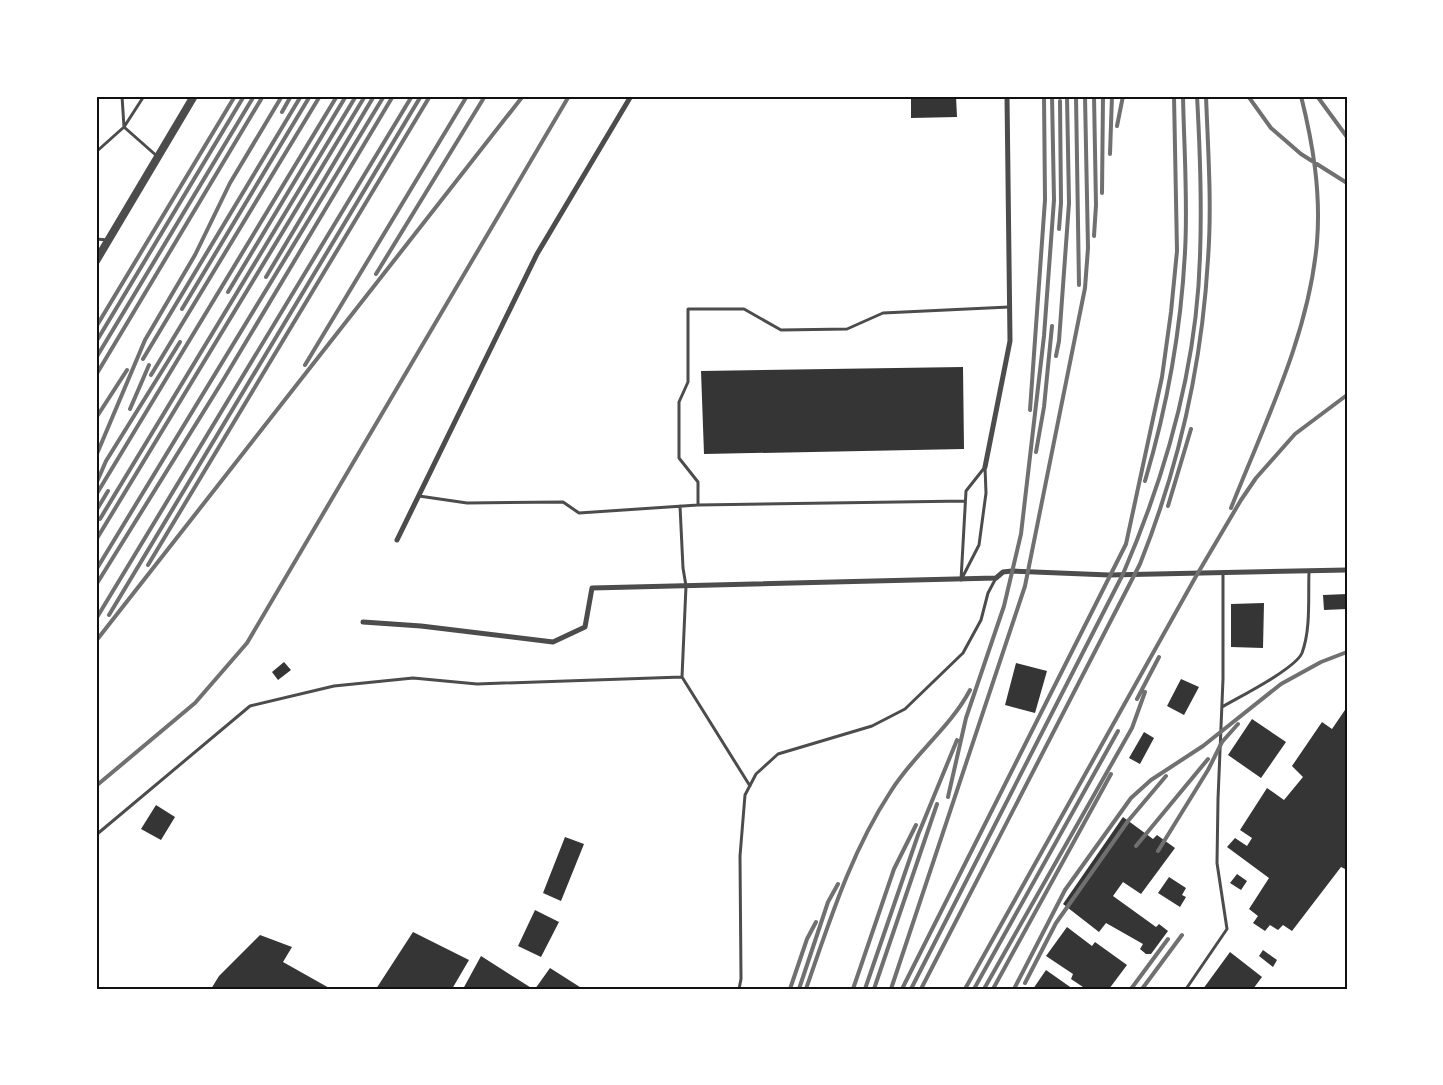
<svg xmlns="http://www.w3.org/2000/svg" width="1443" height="1085" font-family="'Titillium Web',sans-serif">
<rect width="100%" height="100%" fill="#fff"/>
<path fill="#353535" d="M911 96H956L957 117 911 118Z
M963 367 964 449 704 454 701 371Z
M1347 594V609L1324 610 1323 595Z
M1264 603 1263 648 1231 647V604Z
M284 662 291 670 278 680 272 672Z
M1016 663 1047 671 1035 713 1005 705Z
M1181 679 1199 687 1184 715 1167 706Z
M1347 707V870L1341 867 1292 931 1283 925 1278 930 1270 925 1265 931 1253 923 1258 916 1249 909 1269 878 1227 847 1235 838 1247 846 1252 838 1240 830 1267 788 1284 800 1303 777 1292 766 1322 722 1332 729Z
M1252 719 1286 742 1261 778 1228 755Z
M1144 732 1154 738 1140 764 1129 758Z
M156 805 175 817 161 840 141 829Z
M1123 817 1153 839 1157 835 1175 848 1141 894 1123 882 1113 896 1156 927 1159 924 1168 931 1151 954H1146L1140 949 1143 944 1106 923 1099 932 1063 904Z
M565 837 584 844 561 901 543 893Z
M1237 874 1247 881 1241 890 1230 883Z
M1169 877 1186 888 1182 895 1186 897 1180 907 1158 893Z
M535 910 559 922 541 957 518 946Z
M1067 927 1092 946 1095 942 1127 965 1109 989H1086L1071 979 1073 974 1046 956Z
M413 932 469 960 452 989H376Z
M260 935 292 947 283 962 331 989H211L219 976Z
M1263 950 1277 960 1273 967 1259 956Z
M1230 952 1262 977 1253 989H1203Z
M481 956 533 989H463Z
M550 968 583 989H535Z
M1046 970 1073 989H1033Z"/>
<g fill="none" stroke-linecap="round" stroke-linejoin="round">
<path stroke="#4c4c4c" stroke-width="3" d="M144 96 124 127 158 157
M96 152 124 127 122 96
M96 239 108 240
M985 467 986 493 979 545 961 580 966 491Z
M419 496 467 503 563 502 579 513 698 505 965 501
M698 505V482L679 458V402L688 382V309H744L781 330 847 329 883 313 1009 307
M680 506 683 568 686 586 682 677
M1222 707C1239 697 1295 669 1302 653 1311 629 1308 597 1309 572
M96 835 250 706 334 686 413 678 477 684 682 677 750 786
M739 989 741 979 740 856 745 795 756 774 778 754 872 726 905 709 963 653 981 620 988 593 996 578
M1186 989 1227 929 1217 863 1218 799 1223 679V573"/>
<path stroke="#4c4c4c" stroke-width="5" d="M985 467 1010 341 1007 96
M397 540 537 254 631 96
M363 622 421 626 553 642 585 627 592 588 996 578 1003 572 1012 571 1109 575 1347 570"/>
<path stroke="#4c4c4c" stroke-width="8" d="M96 261 194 96"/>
<path stroke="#707070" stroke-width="4" d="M1076 96 1079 285
M1094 96 1096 205 1094 236
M1248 96 1271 128 1301 154 1347 183
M1317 96 1347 137
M282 112 291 96
M1117 126 1123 96
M1110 154 1112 96
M1102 193 1103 96
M1059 229 1061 203 1060 101
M376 274 485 96
M266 277 374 96
M228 292 346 96
M182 309 310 96
M96 327 235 96
M96 342 244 96
M1056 356 1059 341 1069 203 1067 96
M96 358 254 96
M143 359 301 96
M305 365 467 96
M96 375 263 96
M151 375 320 96
M130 409 149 365
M1030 410 1045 200 1044 96
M96 418 127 370
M1036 452 1044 407 1052 326
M96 456 145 340 195 255 230 183 282 96
M1145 481C1167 407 1181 330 1185 252 1188 201 1184 148 1183 96
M96 484 106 461 180 342
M96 495 337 96
M1168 506 1191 429
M1231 508C1265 422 1309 335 1317 242 1321 192 1313 144 1301 96
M96 511 108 491
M100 519 356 96
M96 540 365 96
M148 565 430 96
M96 570 384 96
M96 585 222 382 393 96
M109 615 421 96
M96 619 412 96
M96 641 523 96
M1137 699 1159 657
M96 786 195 703 247 643 569 96
M948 797 966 718 1004 606 1021 534 1044 336 1054 200 1052 96
M1136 846 1208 759
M1158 851 1208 770 1222 742 1238 724
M1025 983 1056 923 1128 821 1166 776
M790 989 807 939 816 922
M799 989 828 902 838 884
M806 989C830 920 851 852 891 791 914 754 950 728 970 690
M853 989 894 869 916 825
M865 989 918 835 957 740
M874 989 937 804
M891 989 1025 586 1085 288 1088 248 1085 96
M902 989 1126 544 1162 377 1171 312 1177 251 1174 96
M911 989 1123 574C1166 474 1197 366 1200 256 1202 203 1200 149 1197 96
M921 989 1140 564C1179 466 1202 364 1208 259 1212 205 1208 150 1206 96
M965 989 1195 578 1241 500 1256 478 1295 434 1347 395
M974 989 1118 731
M984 989 1132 728 1145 692
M993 989 1111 774
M1014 989 1065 890 1131 798 1151 780 1203 746 1281 684 1321 662 1347 652
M1131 989 1168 939
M1142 989 1182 935"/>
</g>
<rect width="1443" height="1085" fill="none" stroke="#ffffff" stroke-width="195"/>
<rect x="98" y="98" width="1248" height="890" fill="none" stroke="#111" stroke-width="2"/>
</svg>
